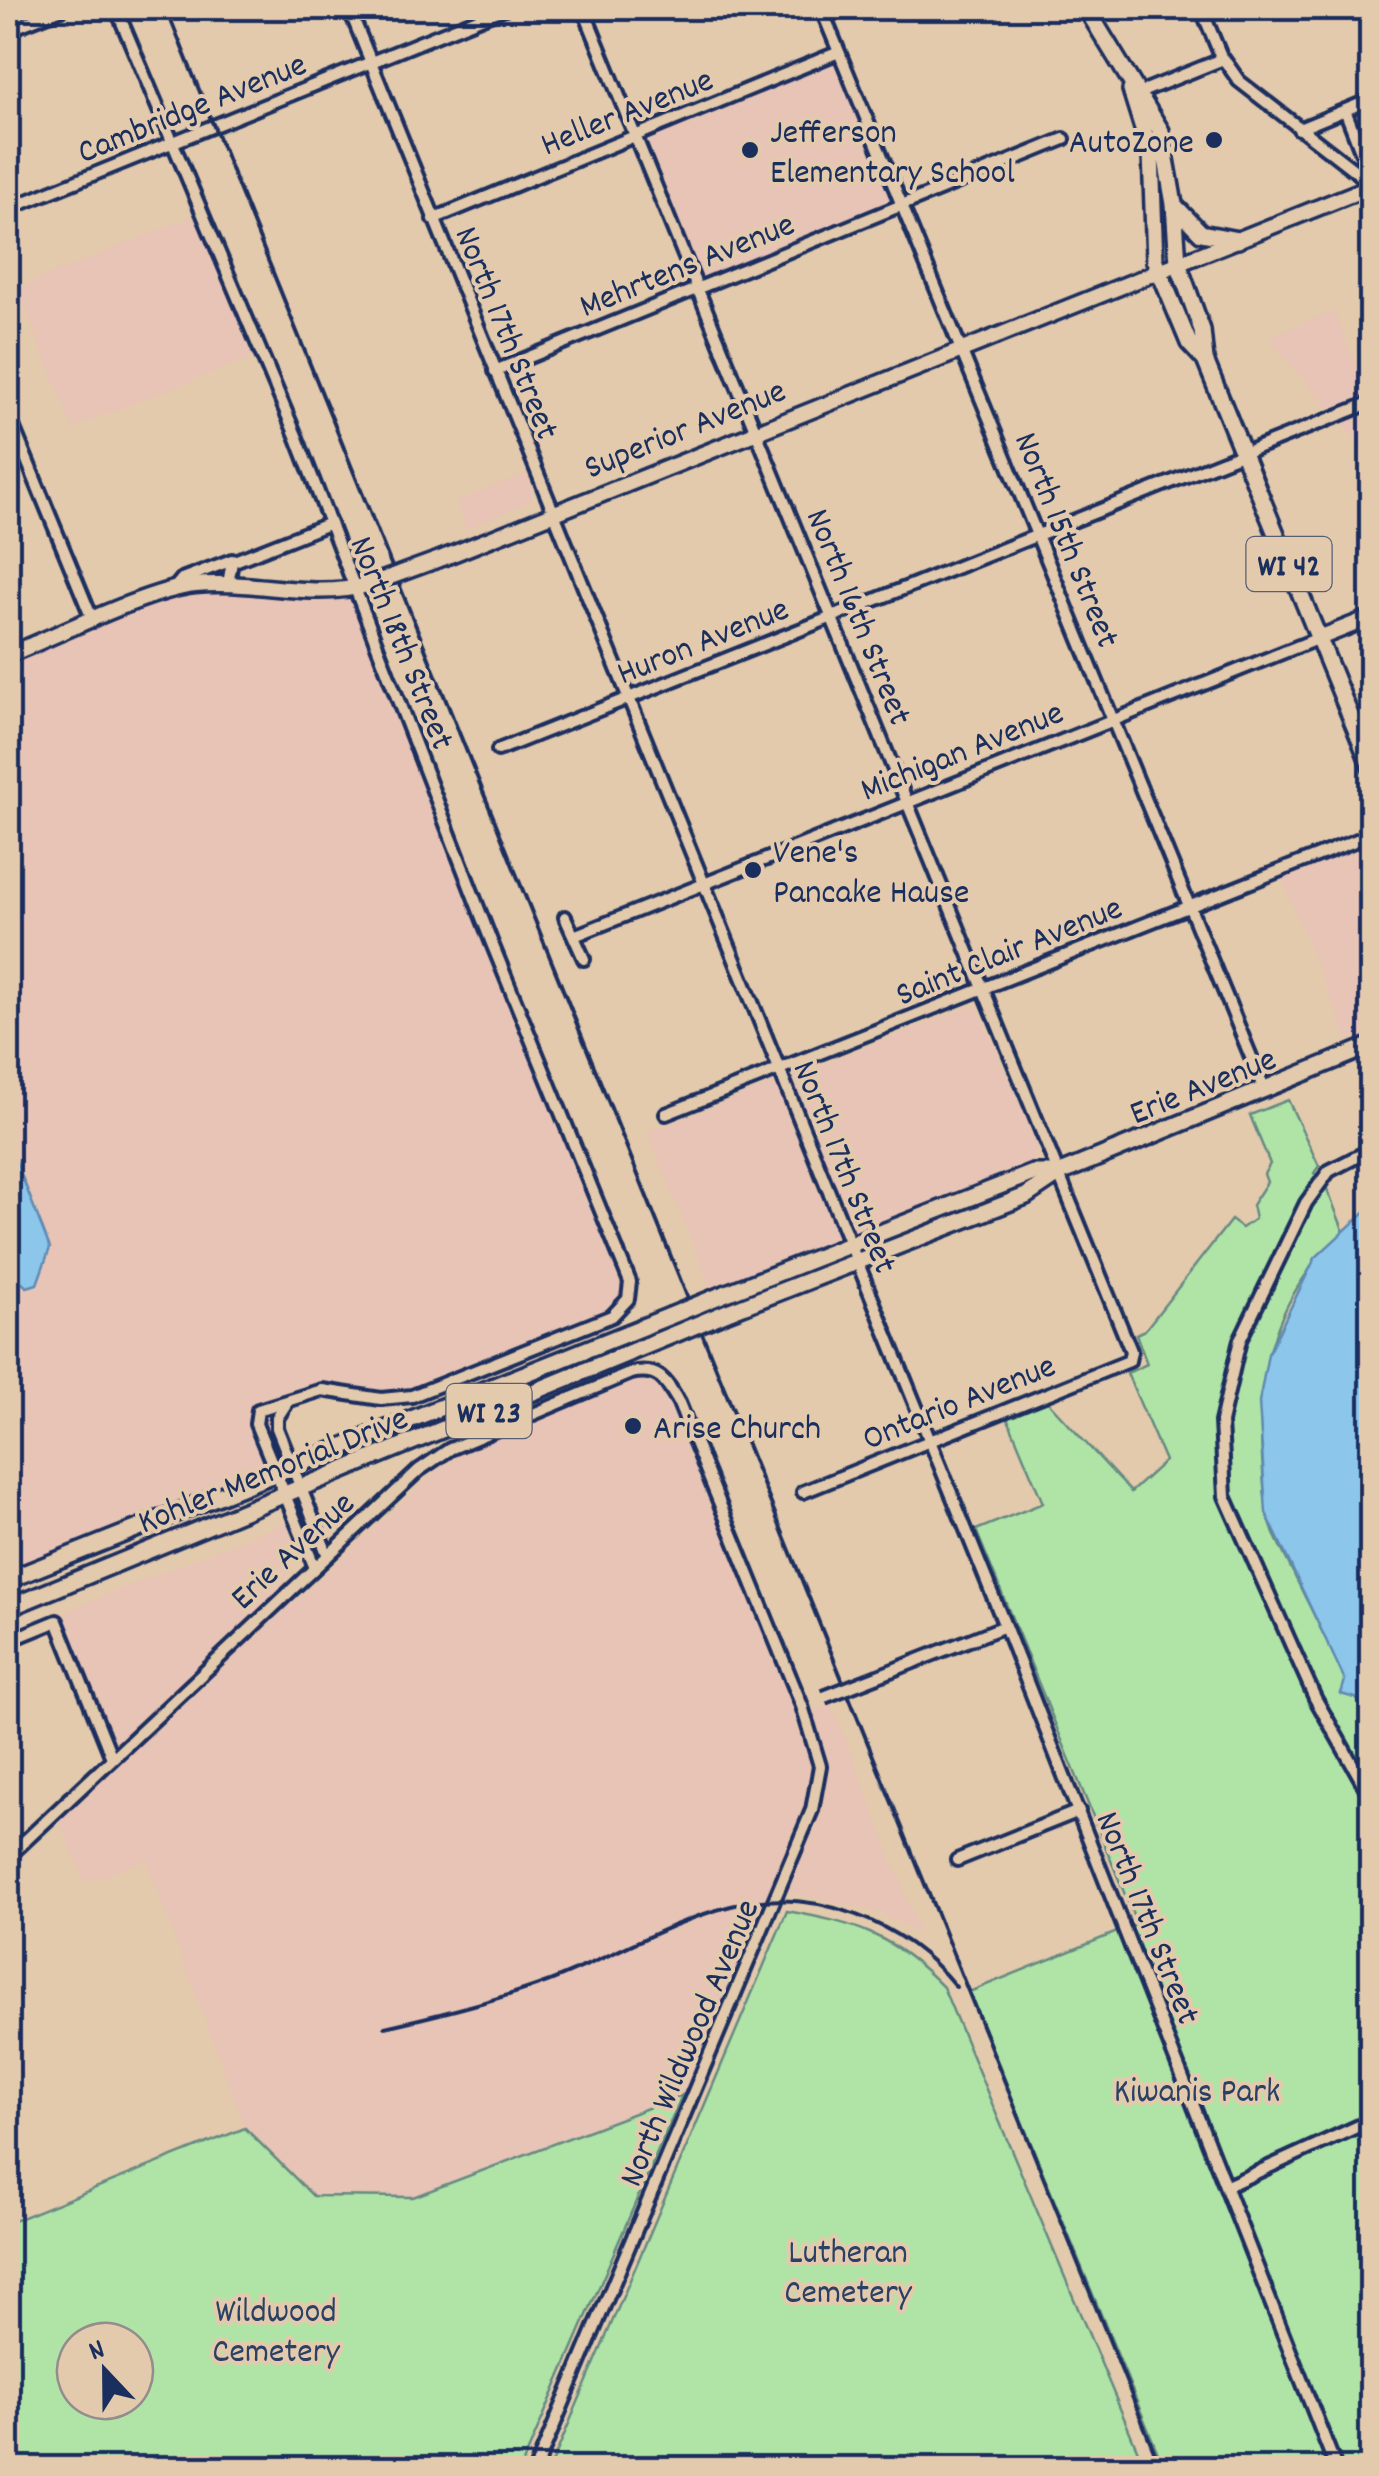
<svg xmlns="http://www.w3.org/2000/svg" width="1379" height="2476" font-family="Dekko,sans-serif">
<rect width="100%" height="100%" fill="#e4caac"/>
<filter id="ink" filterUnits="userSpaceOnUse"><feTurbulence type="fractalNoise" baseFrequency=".01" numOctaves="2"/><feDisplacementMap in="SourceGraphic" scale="20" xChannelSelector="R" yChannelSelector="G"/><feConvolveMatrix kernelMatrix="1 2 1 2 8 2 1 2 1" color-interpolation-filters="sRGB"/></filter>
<g filter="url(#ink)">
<path fill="#e7c4b6" d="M839 52 903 204 696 289 635 136Z
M202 212 262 353 73 428 17 288Z
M1334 311 1371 400V458L1268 337Z
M527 473 533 491 531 501 466 529 456 501Z
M353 589 630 1280 619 1310 412 1396 332 1391 267 1412 292 1466 8 1580V655L172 590Z
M1371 844V1033L1348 1042 1282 879Z
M976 1004 1037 1144 1034 1163 712 1291 647 1132Z
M649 1378 665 1391 798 1717 832 1704 921 1934 874 1911 771 1888 682 2095 413 2198 313 2196 245 2128 146 1860 85 1883 58 1819 119 1762 61 1613 286 1522 299 1558 285 1581 299 1597 450 1458 629 1381Z"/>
<path fill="#b0e4a6" stroke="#668a82" stroke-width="2.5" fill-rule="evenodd" d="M1288 1100 1319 1166 1314 1173 1325 1184 1344 1232C1276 1294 1256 1368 1262 1457 1264 1484 1264 1509 1274 1534L1346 1680 1341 1694 1356 1698 1371 1720V2468H1164L969 1992 1137 1924 976 1530 1043 1503 1007 1417 1048 1402 1131 1492 1165 1461 1127 1373 1147 1364 1136 1334 1145 1330 1231 1220 1242 1228 1255 1219 1252 1205 1267 1182 1264 1174 1270 1164 1250 1115Z
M787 1911C858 1924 891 1934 943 1987L1145 2468H550Z
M682 2095 521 2468H8V2223L245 2128 313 2196 413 2197ZM135 2341V2401H75V2341Z"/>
<path fill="#8cc6eb" stroke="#5f8ab3" stroke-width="2.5" d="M8 1141 50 1248 37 1284 27 1287 8 1272Z
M1371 1206V1720L1356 1698 1341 1694 1345 1680 1266 1513 1259 1402 1268 1354 1315 1258Z"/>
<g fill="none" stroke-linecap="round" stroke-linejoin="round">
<g stroke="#1b2f5e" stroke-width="18">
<path id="street" d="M13 8 20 25
M116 8 297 438 491 941 630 1282 628 1299 612 1316 412 1396 381 1399 322 1390 258 1410 256 1424 315 1568
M349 8 1005 1626 1336 2468
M583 8 1131 1351 1129 1361 803 1492
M821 8 1265 1091
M1201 8 1220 54 1239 81 1372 184
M8 30 64 8
M1141 92 1223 59
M1345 110 1372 179
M1299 129 1372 99
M8 209 505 8
M433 219 839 52
M495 371 1064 139
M8 414 93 621
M228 584 232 562 328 524
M173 590 182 579 232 560
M498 750 1372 402
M565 917 584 959
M574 936 1319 638
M666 1114 1372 834
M1372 1149 1329 1171 1306 1203 1240 1340 1221 1422 1225 1496 1315 1698 1372 1799
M288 1401 277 1418V1428L328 1556
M8 1641 57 1621 112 1758
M878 1676 1005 1626
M8 1857 419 1470 450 1449 631 1373C659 1366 667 1382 679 1403L802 1706 820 1766 812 1810 536 2468
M957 1860 1079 1811
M1227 2186 1372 2120"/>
</g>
<g stroke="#1b2f5e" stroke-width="21">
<path id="secondary" d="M445 557 1372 186
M1319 638 1372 617
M8 655C56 636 147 590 195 585 255 579 311 601 371 584"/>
</g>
<g stroke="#1b2f5e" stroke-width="22">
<path id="primary" d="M1086 8 1161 131 1174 204 1178 263 1202 330 1205 360 1372 769
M1131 90 1151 154 1155 261 1189 343 1205 360
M1175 206 1201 233 1238 240
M719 1296 1033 1173H1060
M725 1313 1026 1196 1060 1173 1372 1045
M8 1580 670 1316
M8 1608 677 1333"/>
</g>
<use href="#street" stroke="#e4caac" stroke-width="10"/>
<use href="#secondary" stroke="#e4caac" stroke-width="14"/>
<use href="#primary" stroke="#e4caac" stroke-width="15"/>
<path stroke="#1b2f5e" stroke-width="4" d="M166 8 1161 2468
M385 2027C439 2015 495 2001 547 1982 608 1959 668 1922 731 1906 815 1886 904 1922 956 1987"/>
<g stroke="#1b2f5e" stroke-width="18" stroke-linecap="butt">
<path id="street-bridge" d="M824 1697 878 1676"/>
</g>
<g stroke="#1b2f5e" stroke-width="21" stroke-linecap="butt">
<path id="secondary-bridge" d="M371 584 445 557"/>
</g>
<g stroke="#1b2f5e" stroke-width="22" stroke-linecap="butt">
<path id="primary-bridge" d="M670 1316 719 1296
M677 1333 725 1313"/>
</g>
<use href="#street-bridge" stroke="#e4caac" stroke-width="10"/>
<use href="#secondary-bridge" stroke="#e4caac" stroke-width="14"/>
<use href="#primary-bridge" stroke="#e4caac" stroke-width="15"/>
</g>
</g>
<g fill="#1b2f5e" stroke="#e4caac" stroke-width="4">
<circle cx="1214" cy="140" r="10"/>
<circle cx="750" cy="150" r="10"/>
<circle cx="753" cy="870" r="10"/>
<circle cx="633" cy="1426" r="10"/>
</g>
<g text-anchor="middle" stroke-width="8" stroke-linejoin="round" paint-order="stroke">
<g fill="#e4caac" stroke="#575e75" stroke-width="2.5">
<rect x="1246.5" y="537" width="85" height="54" rx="8"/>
<rect x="446.5" y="1384" width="85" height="54" rx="8"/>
</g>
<g font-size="32" font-weight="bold" fill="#1b2f5e">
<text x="1289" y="575">WI 42</text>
<text x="489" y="1422">WI 23</text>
</g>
<g font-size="35" fill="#1b2f5e" stroke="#e4caac">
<text transform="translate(191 106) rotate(-22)" y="12">Cambridge Avenue</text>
<text transform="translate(626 110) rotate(-22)" y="12">Heller Avenue</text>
<text transform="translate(686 263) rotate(-22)" y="12">Mehrtens Avenue</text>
<text transform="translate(509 332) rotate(68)" y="12">North 17th Street</text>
<text transform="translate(684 427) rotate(-22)" y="12">Superior Avenue</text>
<text transform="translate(1069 539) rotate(68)" y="12">North 15th Street</text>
<text transform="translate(861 616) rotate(68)" y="12">North 16th Street</text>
<text transform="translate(702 639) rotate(-22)" y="12">Huron Avenue</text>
<text transform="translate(404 642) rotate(68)" y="12">North 18th Street</text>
<text transform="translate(961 749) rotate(-22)" y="12">Michigan Avenue</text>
<text transform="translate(1008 949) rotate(-22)" y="12">Saint Clair Avenue</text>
<text transform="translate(1202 1084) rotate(-22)" y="12">Erie Avenue</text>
<text transform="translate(847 1166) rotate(68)" y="12">North 17th Street</text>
<text transform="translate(958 1400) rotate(-22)" y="12">Ontario Avenue</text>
<text transform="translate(272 1468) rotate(-22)" y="12">Kohler Memorial Drive</text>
<text transform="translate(291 1549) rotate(-43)" y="12">Erie Avenue</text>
<text transform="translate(1150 1917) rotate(68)" y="12">North 17th Street</text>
<text transform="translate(687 2042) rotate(-67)" y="12">North Wildwood Avenue</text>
</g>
<g font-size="35" fill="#1b2f5e" stroke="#e4caac" text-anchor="start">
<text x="770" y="142">Jefferson<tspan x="770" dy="40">Elementary School</tspan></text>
<text x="1194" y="152" text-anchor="end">AutoZone</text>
<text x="773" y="862">Vene's<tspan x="773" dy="40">Pancake Hause</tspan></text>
<text x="653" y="1438">Arise Church</text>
</g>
<g font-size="35" fill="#2a4165" stroke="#e4caac">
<text x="1197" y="2101">Kiwanis Park</text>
<text x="848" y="2262">Lutheran<tspan x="848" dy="40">Cemetery</tspan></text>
<text x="276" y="2321">Wildwood<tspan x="276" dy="40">Cemetery</tspan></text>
</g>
</g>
<rect width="1379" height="2476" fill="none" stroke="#e4caac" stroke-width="40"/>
<rect x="20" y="20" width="1339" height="2436" fill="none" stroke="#1b2f5e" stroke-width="4" filter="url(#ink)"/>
<g transform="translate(105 2371) rotate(338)"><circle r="48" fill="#e4caac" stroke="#948c8d" stroke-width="2.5"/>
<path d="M0-8L18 38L0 25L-18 38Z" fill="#1b2f5e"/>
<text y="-15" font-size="28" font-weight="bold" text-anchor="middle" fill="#1b2f5e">N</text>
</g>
</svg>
